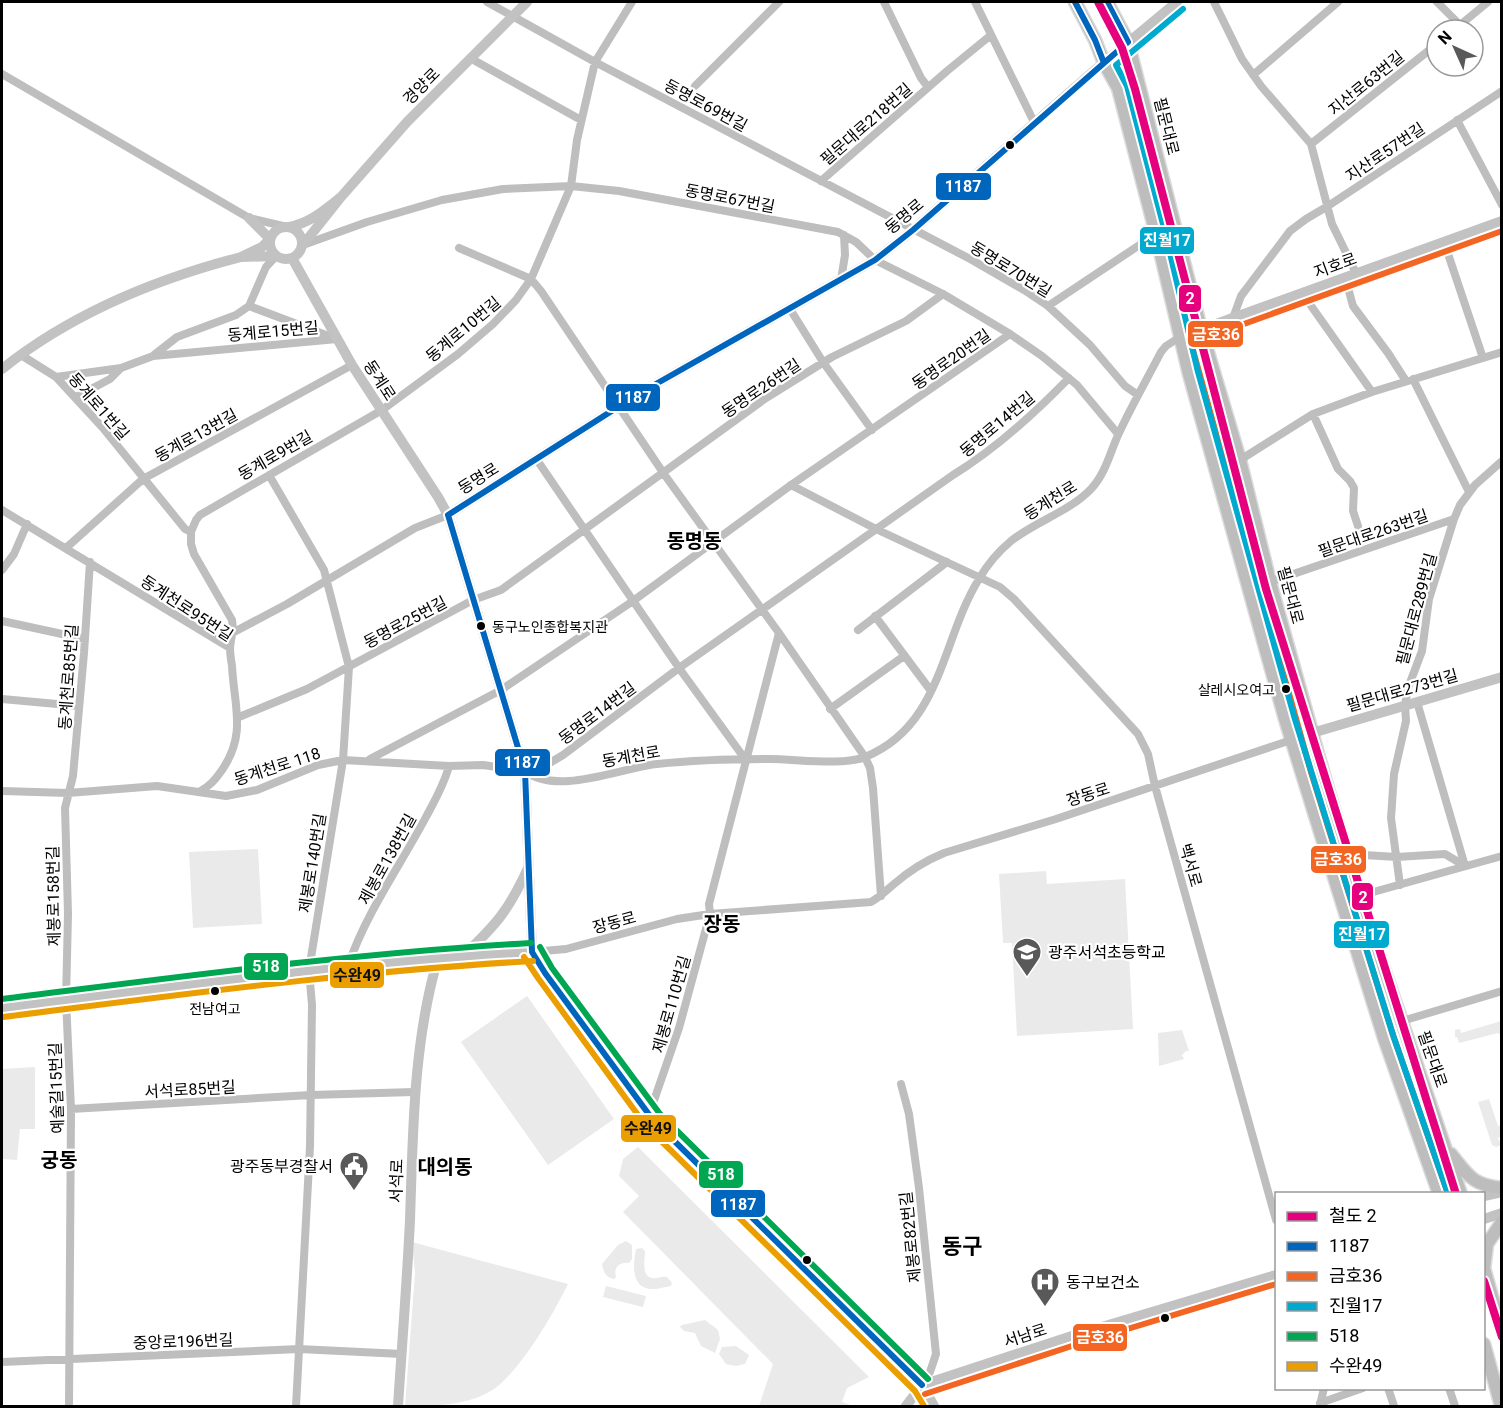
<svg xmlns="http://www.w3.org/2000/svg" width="1503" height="1408" font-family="Roboto,'Noto Sans KR',sans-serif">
<rect width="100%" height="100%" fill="#fff"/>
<path fill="#eaeaea" d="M258 849 262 924 193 928 189 852Z
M1046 871 1047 884 1125 879 1133 1029 1017 1036 1012 943H1003L999 874Z
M527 996 614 1119 548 1165 461 1042Z
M1501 1021V1036L1498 1033 1459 1043 1457 1037H1455V1030L1460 1029 1461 1033Z
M1182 1030 1189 1051H1186L1182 1055 1184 1059 1159 1066 1158 1033Z
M35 1067V1129H20L17 1160 2 1159V1069Z
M1489 1099 1498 1126 1501 1125V1136L1498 1138 1501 1145 1496 1147 1492 1145 1478 1102Z
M638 1147 869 1377 847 1388 842 1402 853 1406H759L773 1364 623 1212 639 1196 619 1176 623 1159Z
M626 1241 632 1245V1259L629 1263C620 1262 613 1267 616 1277L614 1279C606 1278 603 1271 602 1264L618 1245Z
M412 1242 568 1284C554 1313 520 1371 494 1389 468 1406 435 1406 405 1406L415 1273Z
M642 1248 645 1251C645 1259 641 1276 652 1278 656 1279 663 1276 667 1277L672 1283 671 1286C666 1287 661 1288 656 1289 630 1291 633 1265 636 1249Z
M606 1286 646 1296 643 1307 603 1297Z
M705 1320 718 1330 720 1339 715 1353 701 1346 695 1333 684 1331 680 1327 682 1325Z
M736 1346 749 1355 745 1364 736 1366 726 1364 719 1354 722 1347Z"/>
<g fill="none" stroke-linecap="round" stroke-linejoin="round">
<g stroke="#dbdbdb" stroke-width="15">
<path id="primary" d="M1075 2 1095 40 1104 63 1118 88 1156 234 1189 374 1285 719 1384 1038 1439 1194
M1107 2 1128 42 1201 329 1240 460 1270 582 1322 768 1359 896 1461 1194
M1451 1154C1468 1175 1472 1185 1502 1188
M1484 1268 1502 1332
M1484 1269 1487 1244 1502 1222
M1484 1344 1501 1406"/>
</g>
<path stroke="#bebebe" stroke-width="8" d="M487 2 595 62 972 260 1024 290 1048 306 1090 345 1125 386 1138 395
M884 2 921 78 928 87
M975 2 1034 122
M1214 2 1242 59 1261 86 1311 144 1332 224 1356 273
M1437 2 1460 25
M1454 30 1488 2
M470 58 581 120
M2 74 249 218 287 227
M1253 75 1338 2
M695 86 779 2
M1457 120 1502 205
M1311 144 1437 44
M821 181 947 71 991 35
M1444 242 1483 358
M303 245 367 222 442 200 503 189 571 186 619 191 838 232 856 242 875 260 943 294 1010 334 1042 356 1077 385 1118 434
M459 248 531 279 541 291 664 474 779 633 865 757 870 768 873 788 881 896
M1345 277 1353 306 1388 353 1406 381
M841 280 845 255 844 235
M1302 293 1372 392
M249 306 334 338
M249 306 266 267 276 256
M1048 306 1156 234
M790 309 823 362 872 430
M1233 318 1241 296 1290 231 1306 219 1328 206 1502 91
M21 355 56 377 121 368
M154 355 177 337 236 315 249 306
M56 377 103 428 185 529 191 532V544L194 554 232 620C234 631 231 637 230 648 230 654 231 660 232 666 234 706 247 734 222 770 215 780 210 786 199 792
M1413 379 1469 492
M76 397 110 379 121 368 153 356 337 339
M1313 414 1338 469 1350 481 1354 488 1353 511 1358 526
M537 460 679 668 745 759
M1240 460 1313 414 1372 392 1502 352
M269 475 324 570 349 667 343 760 309 970 312 1005 310 1146 296 1406
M791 485 878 530 1000 587 1014 599 1138 734 1148 754 1155 786 1276 1220
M2 510 230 648
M191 532 196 520 200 515 382 410 458 354 493 324 516 300 531 279 571 186 577 140 595 62 632 2
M66 548 143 479 352 365
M2 570 14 554 27 524
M1270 582 1454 519
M875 616 931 691
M2 621 85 639
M858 630 947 562
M234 632 287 604 415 528 448 515
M2 699 79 706
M1417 702 1465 866
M830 709 904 656
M239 717 307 689 473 600 501 590 766 398 832 357 906 321 943 294
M370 759 501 690 633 601 791 485 1010 334
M525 771C557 796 620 768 657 764 695 760 733 759 771 759 796 759 843 766 865 757 942 726 941 640 979 579 987 565 999 551 1011 541 1036 521 1069 512 1091 489 1106 473 1110 452 1119 433 1132 405 1147 379 1161 352L1166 346 1180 337
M2 791 68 793 157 786 226 796 257 790 318 765 343 760 449 766 483 765 525 771 543 767 563 755 679 668 953 475C997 448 1034 414 1069 378
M1347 854 1397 857 1445 854 1465 866
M1400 885 1391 818 1394 774 1406 721 1405 705 1408 688 1422 651 1429 599 1454 519 1460 505 1475 485 1502 461
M1359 896 1502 856
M532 952 566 949 677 919 710 914 871 902C880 897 886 891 894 884 909 871 927 860 944 853L1056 819 1312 733
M348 966C366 913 400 866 426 817 435 800 444 785 449 766
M1402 1021 1502 991
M901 1084 909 1114 919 1188 936 1354 930 1372 922 1385
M71 1109 311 1095 414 1092
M649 1115 679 1028 710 914 709 904 779 633
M2 1362 299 1349 402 1354
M1388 1388 1394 1406
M1449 1388 1455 1406
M1320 1405 1324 1388
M69 1406 71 1109 66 1000 68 914 65 808 73 776 84 653 90 562
M1322 1406 1320 1403 1363 1388"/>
<path stroke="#c2c2c2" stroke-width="10" d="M341 197 407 122 527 2
M249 218 270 239 262 247 241 257 276 256
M270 243a16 16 0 1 1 32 0a16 16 0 1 1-32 0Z
M289 227C310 223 325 210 341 197L302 246
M292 258 352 365 438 497 448 515 525 771 532 952 545 973 653 1120 922 1385 934 1406
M1180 337 1502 221
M2 369C71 314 156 279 241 257
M448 515 640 393 875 260 913 230 1095 70 1177 2
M1312 733 1502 677
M463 956C496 925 509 910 528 868
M2 1008 309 970 463 956 532 952
M1484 1196 1502 1192
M1484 1219 1502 1213
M922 1385 1075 1335 1276 1275
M398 1406C402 1344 407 1282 410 1220 413 1133 413 1043 438 958
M906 1406 922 1385"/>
<use href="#primary" stroke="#bdbdbd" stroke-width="12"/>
<g stroke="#fff" stroke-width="10">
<path id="bus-1" d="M1075 2 1095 40 1104 63
M448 515 525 771 532 952 545 973 653 1120 922 1385
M448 515 640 393 875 260 913 230 1128 42 1107 2"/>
</g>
<g stroke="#fff" stroke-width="10">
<path id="bus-2" d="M1447 1191 1393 1035 1311 772 1191 343 1502 231
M925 1394 1078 1344 1276 1284"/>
</g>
<g stroke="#fff" stroke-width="10">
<path id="bus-3" d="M1183 9 1116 65 1127 86 1165 232 1198 372 1294 716 1393 1035 1447 1191"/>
</g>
<g stroke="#fff" stroke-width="10">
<path id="bus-4" d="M540 947 552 968 660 1114 928 1379
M2 999C178 977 354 953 531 943"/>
</g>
<g stroke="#fff" stroke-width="10">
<path id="bus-5" d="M524 957 538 978 646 1126 915 1391 924 1406
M3 1017C179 995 355 971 533 961"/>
</g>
<use href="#bus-1" stroke="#0065bd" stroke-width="6"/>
<use href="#bus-2" stroke="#f26522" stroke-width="6"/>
<use href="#bus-3" stroke="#00a9ce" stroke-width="6"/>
<use href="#bus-4" stroke="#00a651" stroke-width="6"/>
<use href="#bus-5" stroke="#eb9e00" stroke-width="6"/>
<g stroke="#fff" stroke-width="12">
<path id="rail-1" d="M1098 2 1122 48 1135 89 1266 589 1456 1194
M1484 1281 1502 1337"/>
</g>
<use href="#rail-1" stroke="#e5007d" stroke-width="8"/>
</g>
<defs>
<g id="school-pin" transform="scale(1.5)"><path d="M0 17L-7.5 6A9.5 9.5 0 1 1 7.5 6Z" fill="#595959" stroke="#fff"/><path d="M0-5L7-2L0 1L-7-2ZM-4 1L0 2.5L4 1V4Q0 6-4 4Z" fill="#fff"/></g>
<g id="civic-pin" transform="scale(1.5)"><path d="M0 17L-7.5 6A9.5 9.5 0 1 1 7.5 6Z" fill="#595959" stroke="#fff"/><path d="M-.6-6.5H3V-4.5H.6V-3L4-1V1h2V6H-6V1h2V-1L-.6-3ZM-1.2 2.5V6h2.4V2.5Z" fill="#fff"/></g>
<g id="hospital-pin" transform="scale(1.5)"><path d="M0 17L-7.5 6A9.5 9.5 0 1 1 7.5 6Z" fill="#595959" stroke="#fff"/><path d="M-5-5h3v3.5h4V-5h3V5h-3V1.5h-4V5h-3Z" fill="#fff"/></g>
</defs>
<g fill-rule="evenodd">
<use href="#school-pin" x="1027" y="952"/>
<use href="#civic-pin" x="354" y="1166"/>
<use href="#hospital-pin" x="1045" y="1282"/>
</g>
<g fill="#000" stroke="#fff" stroke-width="2">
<circle cx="1010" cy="145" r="5"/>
<circle cx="481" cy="626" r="5"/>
<circle cx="1286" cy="689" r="5"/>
<circle cx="215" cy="991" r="5"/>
<circle cx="807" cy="1260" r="5"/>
<circle cx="1165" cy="1318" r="5"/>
</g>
<g text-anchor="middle" stroke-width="4.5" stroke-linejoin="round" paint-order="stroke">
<g font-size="14" fill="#000" stroke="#fff" text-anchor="start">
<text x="492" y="632">동구노인종합복지관</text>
<text x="1275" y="695" text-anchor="end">살레시오여고</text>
<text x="215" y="1014" text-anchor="middle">전남여고</text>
</g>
<g font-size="16" fill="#000" stroke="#fff">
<text transform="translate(1366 83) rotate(-39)" y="6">지산로63번길</text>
<text transform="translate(421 86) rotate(-45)" y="6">경양로</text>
<text transform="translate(706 105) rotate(28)" y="6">동명로69번길</text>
<text transform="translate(866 124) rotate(-41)" y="6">필문대로218번길</text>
<text transform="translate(1167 126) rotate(76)" y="6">필문대로</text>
<text transform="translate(1385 152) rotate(-34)" y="6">지산로57번길</text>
<text transform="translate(730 198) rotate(11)" y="6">동명로67번길</text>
<text transform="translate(904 216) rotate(-40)" y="6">동명로</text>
<text transform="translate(1335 265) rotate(-20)" y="6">지호로</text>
<text transform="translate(1011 269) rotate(31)" y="6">동명로70번길</text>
<text transform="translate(463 329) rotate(-40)" y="6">동계로10번길</text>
<text transform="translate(273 331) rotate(-5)" y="6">동계로15번길</text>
<text transform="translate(951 359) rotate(-35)" y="6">동명로20번길</text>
<text transform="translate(380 380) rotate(57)" y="6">동계로</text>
<text transform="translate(761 388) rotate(-34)" y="6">동명로26번길</text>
<text transform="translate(99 406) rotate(49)" y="6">동계로1번길</text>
<text transform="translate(997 424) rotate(-40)" y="6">동명로14번길</text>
<text transform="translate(196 435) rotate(-29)" y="6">동계로13번길</text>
<text transform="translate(275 455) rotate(-30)" y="6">동계로9번길</text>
<text transform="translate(478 478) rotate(-32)" y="6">동명로</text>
<text transform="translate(1050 500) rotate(-32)" y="6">동계천로</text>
<text transform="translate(1373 533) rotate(-19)" y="6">필문대로263번길</text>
<text transform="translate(1291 595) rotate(75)" y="6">필문대로</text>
<text transform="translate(187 608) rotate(33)" y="6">동계천로95번길</text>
<text transform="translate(1416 609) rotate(-75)" y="6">필문대로289번길</text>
<text transform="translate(405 622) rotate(-28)" y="6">동명로25번길</text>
<text transform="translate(68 677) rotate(-86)" y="6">동계천로85번길</text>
<text transform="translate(1402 690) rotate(-16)" y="6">필문대로273번길</text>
<text transform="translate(597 713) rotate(-37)" y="6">동명로14번길</text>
<text transform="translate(631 756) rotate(-10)" y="6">동계천로</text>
<text transform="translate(277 766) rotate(-18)" y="6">동계천로 118</text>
<text transform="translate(1088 794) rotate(-18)" y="6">장동로</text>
<text transform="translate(387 859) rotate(-61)" y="6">제봉로138번길</text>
<text transform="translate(312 863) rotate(-81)" y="6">제봉로140번길</text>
<text transform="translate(1191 865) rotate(74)" y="6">백서로</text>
<text transform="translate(53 896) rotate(-91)" y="6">제봉로158번길</text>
<text transform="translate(614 922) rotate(-15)" y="6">장동로</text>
<text transform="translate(671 1004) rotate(-74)" y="6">제봉로110번길</text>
<text transform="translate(1433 1059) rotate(71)" y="6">필문대로</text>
<text transform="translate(56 1088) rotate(-92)" y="6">예술길15번길</text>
<text transform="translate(190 1089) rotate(-3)" y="6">서석로85번길</text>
<text transform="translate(396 1181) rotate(-88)" y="6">서석로</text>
<text transform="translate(910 1237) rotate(-96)" y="6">제봉로82번길</text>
<text transform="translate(1025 1335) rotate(-18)" y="6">서남로</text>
<text transform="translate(183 1341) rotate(-2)" y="6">중앙로196번길</text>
</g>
<g font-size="16" fill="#000" stroke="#fff" text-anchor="start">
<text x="1048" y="958">광주서석초등학교</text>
<text x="333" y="1172" text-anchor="end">광주동부경찰서</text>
<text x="1066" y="1288">동구보건소</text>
</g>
<g font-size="20" font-weight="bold" fill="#000" stroke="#fff">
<text x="694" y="548">동명동</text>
<text x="722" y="931">장동</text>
<text x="59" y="1167">궁동</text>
<text x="445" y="1174">대의동</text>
</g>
<g font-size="22" font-weight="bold" fill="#000" stroke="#fff">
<text x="962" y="1254">동구</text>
</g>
</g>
<g stroke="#fff" stroke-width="2">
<rect x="935" y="172" width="57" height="29" rx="6" fill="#0065bd"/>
<rect x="1139" y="226" width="56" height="29" rx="6" fill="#00a9ce"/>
<rect x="1178" y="284" width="24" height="29" rx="6" fill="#e5007d"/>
<rect x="1187" y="320" width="57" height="28" rx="6" fill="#f26522"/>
<rect x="605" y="383" width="56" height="29" rx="6" fill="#0065bd"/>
<rect x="494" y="748" width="57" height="29" rx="6" fill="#0065bd"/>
<rect x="1310" y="845" width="57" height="29" rx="6" fill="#f26522"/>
<rect x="1351" y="882" width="23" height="29" rx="6" fill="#e5007d"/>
<rect x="1333" y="920" width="57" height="29" rx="6" fill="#00a9ce"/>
<rect x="243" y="952" width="46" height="29" rx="6" fill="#00a651"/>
<rect x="329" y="961" width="56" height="28" rx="6" fill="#eb9e00"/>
<rect x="620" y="1114" width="57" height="29" rx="6" fill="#eb9e00"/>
<rect x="698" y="1160" width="46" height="29" rx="6" fill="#00a651"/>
<rect x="710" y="1189" width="56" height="29" rx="6" fill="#0065bd"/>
<rect x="1072" y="1323" width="56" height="29" rx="6" fill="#f26522"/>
</g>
<g font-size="16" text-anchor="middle" font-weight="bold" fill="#fff">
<text x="963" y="192">1187</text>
<text x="1167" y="246">진월17</text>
<text x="1190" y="304">2</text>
<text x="1216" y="340">금호36</text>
<text x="633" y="403">1187</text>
<text x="522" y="768">1187</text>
<text x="1338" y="865">금호36</text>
<text x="1363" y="903">2</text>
<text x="1362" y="940">진월17</text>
<text x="266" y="972">518</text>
<text x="721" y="1180">518</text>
<text x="738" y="1210">1187</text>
<text x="1100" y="1343">금호36</text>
</g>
<g font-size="16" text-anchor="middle" font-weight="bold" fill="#111">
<text x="357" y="981">수완49</text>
<text x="648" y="1134">수완49</text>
</g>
<rect width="1503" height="1408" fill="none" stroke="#000000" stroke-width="6"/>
<rect x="1275" y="1192" width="210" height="198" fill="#ffffff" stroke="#999999" stroke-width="1.5"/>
<rect x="1287" y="1212" width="30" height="9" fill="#e5007d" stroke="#999999" stroke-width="1.5"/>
<text x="1329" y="1222" font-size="18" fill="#000000">철도 2</text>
<rect x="1287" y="1242" width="30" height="9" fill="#0065bd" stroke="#999999" stroke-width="1.5"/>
<text x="1329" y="1252" font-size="18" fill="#000000">1187</text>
<rect x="1287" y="1272" width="30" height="9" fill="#f26522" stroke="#999999" stroke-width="1.5"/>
<text x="1329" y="1282" font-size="18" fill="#000000">금호36</text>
<rect x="1287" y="1302" width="30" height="9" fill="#00a9ce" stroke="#999999" stroke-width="1.5"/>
<text x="1329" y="1312" font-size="18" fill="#000000">진월17</text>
<rect x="1287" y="1332" width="30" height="9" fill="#00a651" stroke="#999999" stroke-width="1.5"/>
<text x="1329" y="1342" font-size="18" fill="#000000">518</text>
<rect x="1287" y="1362" width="30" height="9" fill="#eb9e00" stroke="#999999" stroke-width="1.5"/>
<text x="1329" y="1372" font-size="18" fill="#000000">수완49</text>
<g transform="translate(1455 48) rotate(315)"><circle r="28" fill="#ffffff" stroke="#999999" stroke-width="1.5"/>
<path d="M0-4.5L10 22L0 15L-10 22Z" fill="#595959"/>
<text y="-9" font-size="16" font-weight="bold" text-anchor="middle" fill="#000000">N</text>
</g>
</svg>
